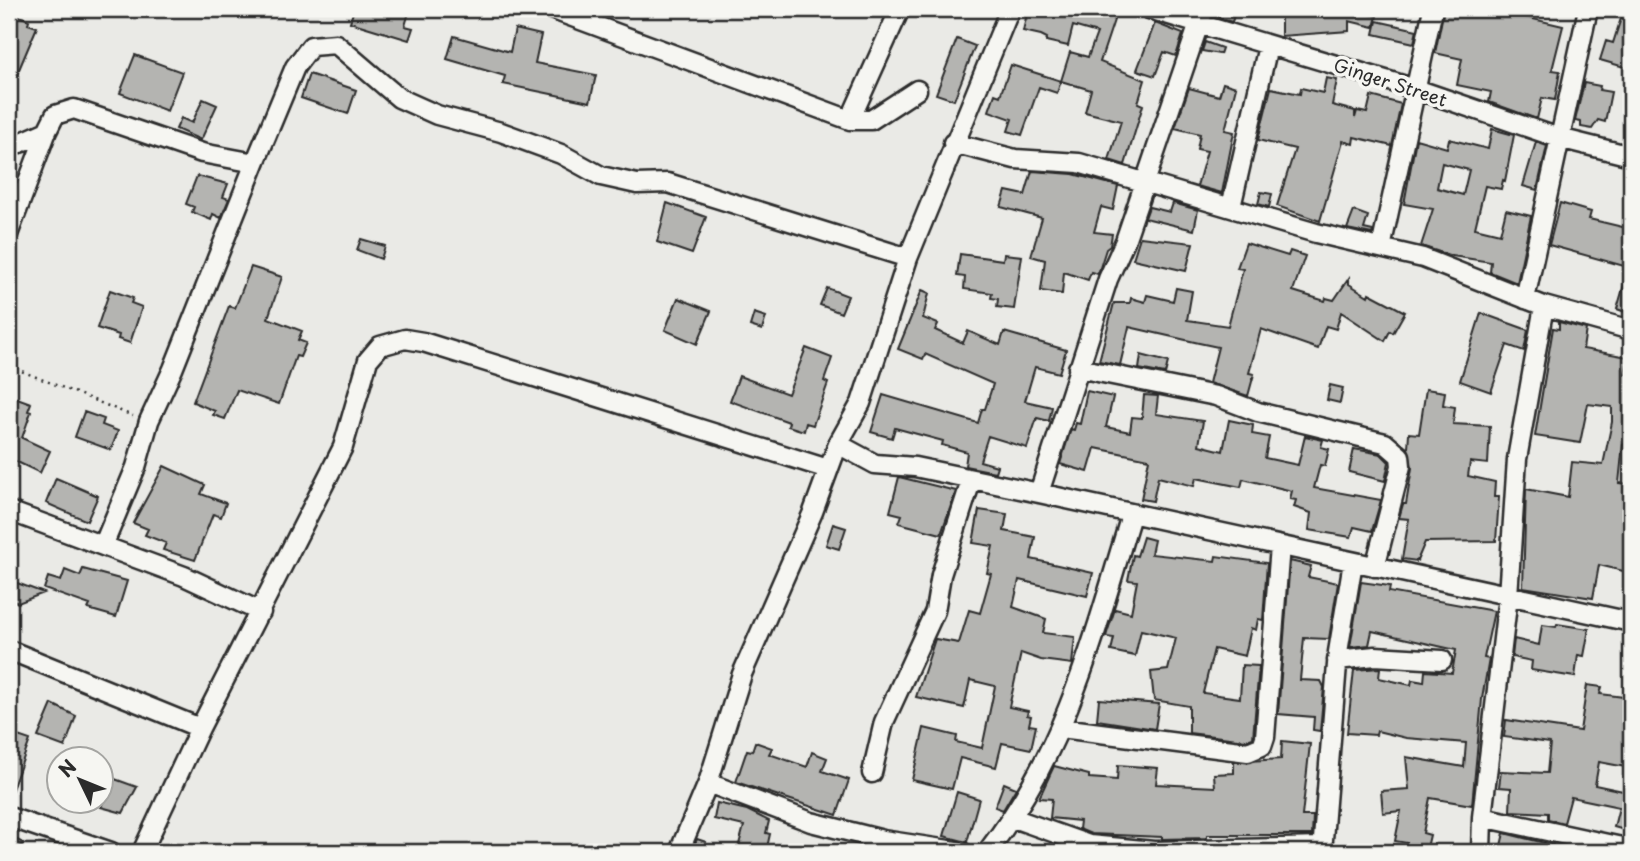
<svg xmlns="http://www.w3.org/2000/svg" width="1640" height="861" font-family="'Playpen Sans',sans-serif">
<rect width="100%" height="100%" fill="#eaeae6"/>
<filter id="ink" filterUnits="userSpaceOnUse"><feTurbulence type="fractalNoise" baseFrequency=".0143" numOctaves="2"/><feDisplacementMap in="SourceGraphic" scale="14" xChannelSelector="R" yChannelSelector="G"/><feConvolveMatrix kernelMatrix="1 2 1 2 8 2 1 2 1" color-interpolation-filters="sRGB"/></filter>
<g filter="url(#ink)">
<path fill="#b4b4b1" stroke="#2b2b2b" stroke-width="2" fill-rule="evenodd" d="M354 9H410L405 26 413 28 409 40 350 22Z
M1028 9H1097L1116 14 1100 62 1145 80 1138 103 1143 105 1125 165 1109 160 1121 121 1085 112 1091 90 1061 81 1070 52 1088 57 1097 33 1073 26 1068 46 1046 41 1047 38 1041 35 1023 31Z
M1222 9H1236L1232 22 1219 18Z
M1281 9H1348L1377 16 1374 27 1349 21V31L1281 36Z
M1444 9H1500L1499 11 1563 26 1552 70 1560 71 1555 100 1542 98 1537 119 1489 102 1491 92 1457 85 1462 59 1435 53Z
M1624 9H1631V69L1600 60 1606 41 1613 43Z
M9 12 29 20 28 24 37 27 9 93Z
M1377 21 1417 30 1414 43 1374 34Z
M1155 23 1183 34 1176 56 1164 52 1155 76 1137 70Z
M515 29 541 35 535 63 596 75 590 102 503 84 505 76 447 59 454 36 510 52Z
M957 39 975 46 954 100 936 94Z
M1205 42 1222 48 1220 54 1202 51Z
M135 55 182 72 167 111 120 93Z
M1011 65 1061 81 1057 93 1039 87 1022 135 1008 131 1012 119 989 111 995 94 1000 96Z
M309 74 356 90 348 114 301 98Z
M1326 78 1337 80 1332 105 1355 111V118L1357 111 1367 113 1371 96 1401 104 1392 146 1354 137 1353 144 1343 141 1320 221 1277 206 1295 149 1258 140 1271 88 1300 94 1301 88 1323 93Z
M1223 83 1236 87 1225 130 1234 132 1222 193 1197 186 1207 151 1197 149 1200 134 1175 128 1189 88 1219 96Z
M1584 83 1600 86 1599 90 1611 92 1605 122 1598 120 1592 129 1581 127V122L1575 121Z
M203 99 217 105 201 140 176 129 181 118 192 123Z
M1492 129 1514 135 1505 181 1503 180 1501 189 1485 186 1475 228 1500 234 1506 210 1531 216 1517 283 1490 272 1491 262 1452 256 1421 246 1433 209 1404 204 1416 139 1447 148 1449 139 1488 149ZM1442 163 1469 170 1463 195 1437 188Z
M1536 142 1547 146 1537 190 1523 186Z
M1032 171 1073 174 1118 186 1113 210 1101 207 1094 232 1112 234 1110 246 1106 249 1098 274 1091 272 1088 280 1064 272 1062 294 1041 291 1045 260 1031 256 1042 218 1001 207 1006 191 1025 195Z
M197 176 228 184 223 197 229 199 221 218 213 214 211 220 192 212 194 207 186 204Z
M1261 192 1272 194 1269 207 1258 204Z
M667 203 706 217 692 254 657 242Z
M1173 203 1198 210 1194 230 1145 218 1149 207 1170 212Z
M1560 203 1591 212 1589 219 1631 229V268L1549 245Z
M1354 211 1368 216 1364 229 1373 231 1372 234 1347 229Z
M1140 237 1193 243 1186 271 1133 259Z
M361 239 385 246 381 259 357 250Z
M1246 243 1288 256 1290 251 1305 256 1293 291 1325 301 1326 298 1334 300 1349 278V284L1368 296 1369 293 1405 312 1393 333 1390 331 1385 341 1341 312 1336 329 1326 326 1318 349 1261 329 1249 373 1254 374 1248 396 1209 383 1218 347 1199 343 1129 327 1120 365 1099 361 1114 303H1130L1131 298 1145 302 1147 295 1173 301 1176 288 1192 291 1187 320 1228 326 1243 269 1237 268Z
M960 254 1003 260 1004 254 1022 256 1014 309 997 307 998 299 991 298 992 293 964 289 965 277 957 276Z
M251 267 282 277 268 318 302 331 298 340 306 343 300 357 296 356 279 404 237 390 225 419 213 415 215 411 193 402 229 306 235 308Z
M1628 271 1631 272V314L1617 309Z
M827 288 848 296 841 313 820 305Z
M110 290 133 298 131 303 142 307 130 343 118 339 119 335 97 328Z
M922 290 929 293 923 318 938 324 935 330 963 343 968 331 1000 345 1004 332 1066 350 1059 373 1035 367 1025 401 1052 407 1049 421 1037 418 1027 448 988 436 980 461 997 466 995 472 965 466 967 452 942 445 943 441 895 428 892 438 871 432 883 395 978 423 982 409H985L993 384 925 354 923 359 898 349Z
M678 298 711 311 697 344 665 330Z
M754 313 766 317 762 330 750 326Z
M1481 313 1528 330 1524 351 1507 345 1491 392 1460 381Z
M1559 322 1586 329 1583 349 1628 357 1625 374 1631 375V446L1623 444 1619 483 1631 484V573L1599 565 1593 598 1523 587 1526 489 1568 497 1572 462 1603 465 1612 422V407L1588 404 1580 443 1535 436 1553 328 1559 329Z
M806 348 832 358 824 381 828 383 813 425 806 423 804 431 788 426 789 422 730 401 739 376 788 394Z
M1141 355 1168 362 1165 374 1139 369Z
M1330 385 1343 388 1340 403 1327 400Z
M1426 389 1445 392 1443 405 1455 407 1453 424 1490 426 1488 464 1470 462 1468 476 1495 482 1494 497H1499L1496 541 1425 542 1417 561 1402 559 1409 519 1399 518 1403 504H1406L1412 468 1408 448 1409 433 1419 434Z
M1087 391 1113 397 1106 427 1130 432 1132 417 1142 418 1144 395 1158 396 1156 414 1203 421 1199 445 1223 451 1229 420 1253 425 1252 434 1269 437 1265 458 1298 465 1305 436 1323 440 1321 447 1329 449 1325 466 1320 465 1314 488 1381 500 1372 531 1354 527 1351 537 1309 530 1311 513 1294 507 1296 500 1290 499 1292 491 1243 479 1241 487 1196 478 1194 486 1158 477 1153 501 1141 499 1149 459 1095 448 1088 472 1060 464 1071 429 1074 430 1076 423 1080 424Z
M9 395 31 403 28 411 31 412 22 438 50 451 40 473 9 458Z
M84 412 104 419 102 425 118 431 111 450 75 437Z
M1354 449 1381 454 1389 462 1385 481 1349 472Z
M164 466 205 485 201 494 226 503 221 517 213 514 195 560 163 550 166 543 145 535 148 529 133 523Z
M899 477 956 491 941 534 899 523 902 515 890 512Z
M56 478 98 496 87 521 46 503Z
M979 510 1007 514 1004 531 1035 537 1031 559 1093 573 1087 596 1019 580 1013 607 1046 619 1043 633 1075 637 1072 664 1041 660 1021 653 1009 707 1028 711 1027 715 1031 716 1029 725 1036 726 1031 749 1002 743 996 767 960 758 952 789 912 780 924 728 957 736 956 742 982 748 995 686 970 680 964 708 916 697 935 639 959 643 969 610 980 613 991 574 987 573 993 546 973 543Z
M833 524 846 528 839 549 826 545Z
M1143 537 1154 540 1151 554 1215 561 1216 556 1267 563 1263 620 1258 619 1256 630 1251 628 1245 656 1214 649 1203 693 1240 698 1242 665 1259 666 1253 738 1246 740 1189 733V706L1154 700 1151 672 1168 670 1176 638 1141 630 1135 656 1111 651 1114 638 1106 637 1107 633 1115 609 1131 613 1137 581 1128 580 1133 555 1137 556Z
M1290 561 1311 566 1308 577 1338 583 1329 639 1304 638 1300 680 1321 681 1324 687 1320 731 1313 730 1314 717 1278 714Z
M83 569 127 581 116 617 88 609 90 605 44 589 48 577 61 581 65 570 80 576Z
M9 580 44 593 18 603 9 599Z
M1361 582 1390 586 1389 592 1494 611 1484 658 1489 659 1482 699 1472 805 1430 798 1423 833 1430 835 1426 852H1406L1407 843 1395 841 1401 811 1383 813 1381 791 1409 789 1406 757 1464 767 1466 743 1406 738 1377 731 1376 735 1347 733 1354 670 1380 668 1379 678 1411 685 1412 680 1424 682 1425 671 1452 673 1456 650 1372 631 1369 645 1350 647Z
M1557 624 1589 629 1584 656 1578 655 1575 677 1531 670 1532 661 1512 657 1514 639 1539 645 1542 625 1556 627Z
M1587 685 1602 687 1600 694 1631 698V768L1599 762 1595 785 1623 791 1627 777 1631 778V832L1614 827 1619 807 1571 797 1564 823 1548 819V813L1510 811 1511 788 1499 787 1501 771 1547 773 1550 743 1504 737 1506 720 1580 731Z
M1099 699 1159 704 1155 729 1097 720Z
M52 704 76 716 65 747 38 737Z
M9 733 30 740 10 795H9Z
M1282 741 1310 744 1302 816H1313L1312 835H1207V838L1162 839V837L1091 834 1079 829 1080 821 1050 818 1052 799 1039 798 1054 766 1089 775V778L1117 780 1118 765 1158 768 1156 784 1215 787 1214 774 1234 773V762L1281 759Z
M755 742 772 748 769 754 807 767 812 752 827 758 822 771 849 780 837 815 736 782 747 750 752 751Z
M112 778 137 787 123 813 101 807Z
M1004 783 1016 788 1003 810 995 807Z
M957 792 979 799 967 842 944 836Z
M717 803 747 810 769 821 766 833 770 834 766 852H737L744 826 714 819Z
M1504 833 1553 845 1552 852 1500 850Z
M9 836 23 843 18 852H9Z
M697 839 706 842 704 852H691Z"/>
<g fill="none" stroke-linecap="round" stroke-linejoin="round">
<g stroke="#2b2b2b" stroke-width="23">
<path id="minor" d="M551 9 850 120H871L917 90
M1149 9 1416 89 1559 138 1631 156
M850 120 900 9
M953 143 1015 159 1079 163 1316 233 1423 258 1544 306 1631 330
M9 144 20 143 47 131 55 115 74 109 202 153 255 163
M1231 207 1268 46
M9 232 47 131
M1381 248 1433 9
M1525 299 1588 9
M1078 368 1216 396 1258 412 1385 443 1400 456 1401 466 1375 567
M838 444 875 464 915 467 1039 493 1631 622
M1039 493 1108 279 1125 241 1204 9
M9 511 184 576 261 612
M103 546 136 467 149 421 173 369 255 163 295 67 311 46 336 44 399 98 437 115 501 132 561 154 601 176 637 184 668 183 908 258
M9 650 200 728
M1337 660 1375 656 1442 660
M1061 728 1248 752 1262 746 1265 737 1280 546
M872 773 884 722 935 611 941 575 971 481
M708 783 811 822 883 840 962 852
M9 817 111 852
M1482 817 1631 849
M1013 818 1089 845 1154 851 1322 847
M142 852 200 728 343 447 368 360 380 346 405 339 423 342 828 469
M679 852 708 783 742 674 813 512 838 444 861 403 908 258 1010 9
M987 852C1066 750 1094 637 1131 515
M1322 852 1338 652 1353 562
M1481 852 1482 817 1508 596 1517 459 1544 306"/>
</g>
<path stroke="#2b2b2b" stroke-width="2.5" stroke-dasharray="2 5" stroke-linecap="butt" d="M9 366 133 416"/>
<use href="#minor" stroke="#f6f6f2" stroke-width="18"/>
</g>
</g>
<g text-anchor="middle" stroke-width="7" stroke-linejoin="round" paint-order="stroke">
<g font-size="18" fill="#2b2b2b" stroke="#f6f6f2">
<text transform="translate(1390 83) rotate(18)" y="6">Ginger Street</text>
</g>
</g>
<rect width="1640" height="861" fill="none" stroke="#f6f6f2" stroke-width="35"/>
<rect x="18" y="18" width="1605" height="826" fill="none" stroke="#2b2b2b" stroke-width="2.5" filter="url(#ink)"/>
<g transform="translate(80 780) rotate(313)"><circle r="33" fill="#f6f6f2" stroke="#a5a5a2" stroke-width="2"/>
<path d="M0-5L12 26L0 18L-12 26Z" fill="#2b2b2b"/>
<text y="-10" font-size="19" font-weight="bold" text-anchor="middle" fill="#2b2b2b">N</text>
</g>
</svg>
